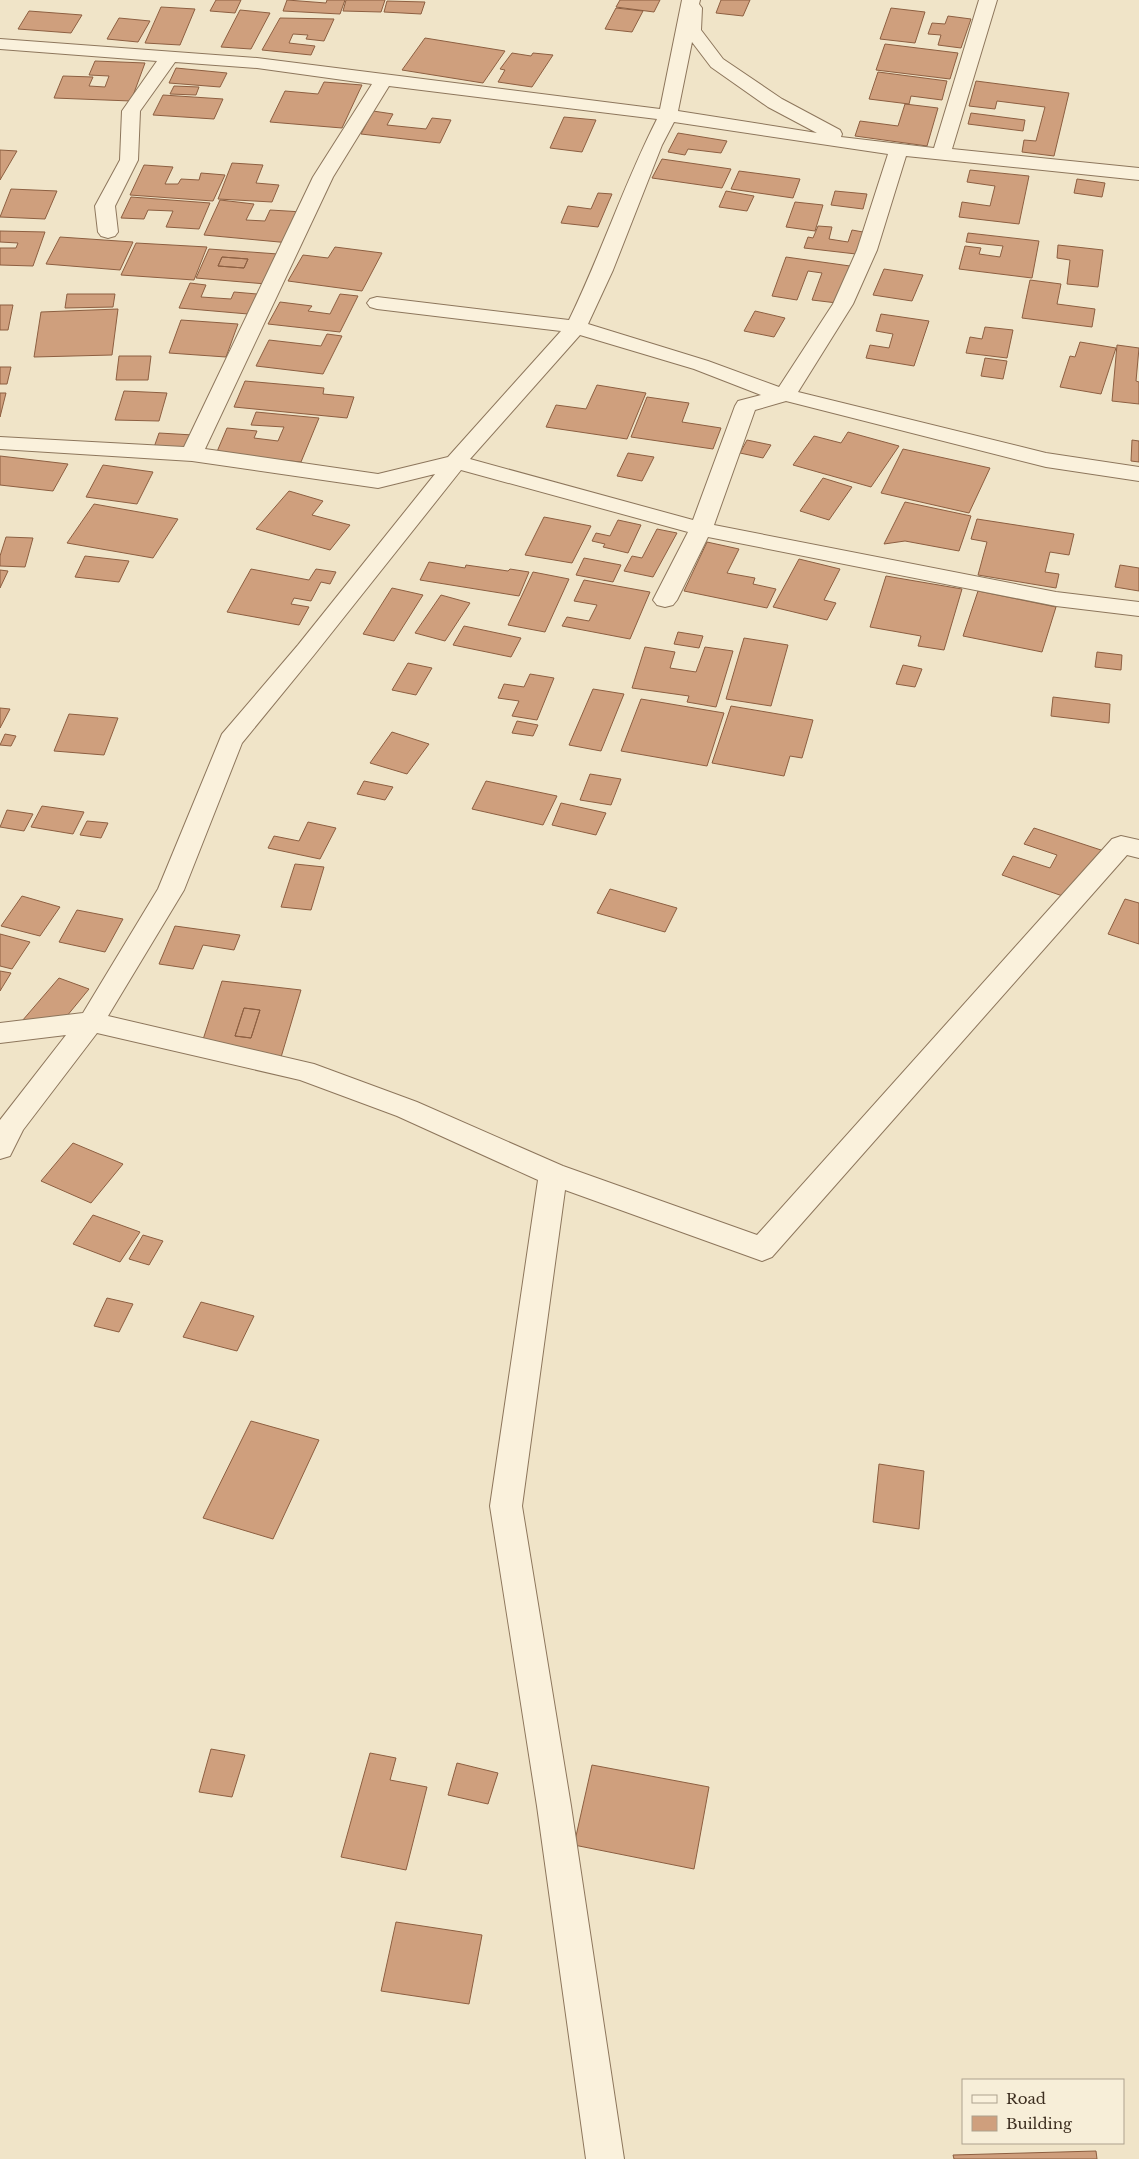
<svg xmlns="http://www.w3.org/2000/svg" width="1139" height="2159" font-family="'Libre Baskerville',serif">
<rect width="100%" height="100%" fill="#f0e4c8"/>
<path fill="#cf9f7d" stroke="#8d5f41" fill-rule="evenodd" d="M216 0H241L235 13 210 11Z
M287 0 326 3 327 0H345L340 14 283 11Z
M346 0H385L381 12 343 11Z
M620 0H660L654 12 616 7Z
M721 0H750L743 16 716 13Z
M387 1 425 2 421 14 384 12Z
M161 7 195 9 180 45 145 43Z
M616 8 643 11 632 32 605 29Z
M891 8 925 12 915 43 880 39Z
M240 10 270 13 251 49 221 47Z
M29 11 82 15 71 33 18 29Z
M948 16 971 19 961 48 938 45 941 35 928 34 932 23 945 24Z
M119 18 150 21 138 42 107 39Z
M280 18 334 19 324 41 306 39 308 35 293 34 289 43 315 46 311 55 262 50Z
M425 38 505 51 483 83 402 70Z
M885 44 958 53 950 79 876 70Z
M512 53 531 56 533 53 553 55 532 87 498 82 505 70 500 69Z
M95 61 145 63 131 101 54 98 63 76 93 77 89 86 105 87 109 76 89 75Z
M176 68 227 73 220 87 169 83Z
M878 72 947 81 942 100 911 96 909 104 869 99Z
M976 81 1069 93 1054 156 1022 152 1024 140 1036 141 1045 107 997 101 995 109 969 106Z
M324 82 362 85 342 128 270 122 285 91 318 94Z
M174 86 199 87 196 95 170 94Z
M163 95 223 99 214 119 153 115Z
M905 104 938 108 927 146 855 136 860 121 898 126Z
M373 111 393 114 387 125 426 129 432 118 451 120 440 143 361 134Z
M971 113 1025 120 1023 131 968 124Z
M564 117 596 120 582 152 550 148Z
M678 133 727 141 721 153 688 149 685 155 668 152Z
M0 150 17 151 0 180Z
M662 159 731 169 722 188 652 178Z
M232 163 263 165 256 183 279 185 272 202 218 199Z
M144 165 173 167 165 184H178L181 179 199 180 201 173 225 175 213 201 130 195Z
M970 170 1029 176 1019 224 959 217 962 202 990 206 995 186 967 182Z
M739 171 800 179 793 198 731 189Z
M1077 179 1105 183 1102 197 1074 193Z
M11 189 57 191 45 219 0 217Z
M726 191 754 196 747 211 719 207Z
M835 191 867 194 863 209 831 205Z
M598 193 612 194 598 227 561 223 568 206 591 209Z
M131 197 210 203 199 229 166 227 173 211 148 210 144 219 121 218Z
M220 200 254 204 246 220 265 221 270 210 303 212 290 243 204 235Z
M795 202 823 205 815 231 786 227Z
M818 226 832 227 829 239 848 242 852 230 863 232 856 254 804 248 808 237 813 238Z
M0 231 45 232 33 266 0 265V248H16L18 243 0 242Z
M968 233 1039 241 1032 278 959 269 965 246 981 248 979 254 1000 257 1003 246 966 242Z
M60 237 133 242 120 270 46 264Z
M136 243 207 247 194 280 121 275Z
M1058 245 1103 250 1098 287 1067 284 1070 260 1057 258Z
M335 247 382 253 362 291 288 281 303 255 328 258Z
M209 249 278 254 266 284 196 278ZM222 257 248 259 244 268 218 266Z
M222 257 248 259 244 268 218 266Z
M786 257 850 266 837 303 812 300 822 273 808 271 797 300 772 296Z
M884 269 923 275 912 301 873 295Z
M1030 280 1061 284 1057 304 1095 309 1092 327 1022 318Z
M190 283 206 285 201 297 231 299 234 292 257 294 248 314 179 308Z
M67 294H115L113 307 65 308Z
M340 294 358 296 340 332 268 324 280 302 312 306 308 311 330 314Z
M0 305H13L8 330H0Z
M118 309 112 355 34 357 41 312Z
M755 311 785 318 774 337 744 331Z
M881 314 929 321 914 366 866 358 870 345 889 348 893 334 876 331Z
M181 320 238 324 226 357 169 353Z
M985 327 1013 330 1007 358 966 353 970 337 982 339Z
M327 334 342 336 323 374 256 366 269 340 321 346Z
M1080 342 1116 348 1101 394 1060 387 1070 356 1075 357Z
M1117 345 1139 348 1136 381 1139 382V404L1112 401Z
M119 356H151L148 380H116Z
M985 358 1007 361 1003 379 981 376Z
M0 367H11L7 384H0Z
M245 381 324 388 323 394 354 397 347 418 234 407Z
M597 385 646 393 627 439 546 427 556 405 586 409Z
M124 391 167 393 159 421 115 420Z
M0 393H6L0 417Z
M647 397 689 403 682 422 721 428 713 449 631 437Z
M256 412 319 418 301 462 216 454 227 428 257 431 254 438 278 441 284 427 251 425Z
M848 432 899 446 871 487 793 465 814 436 841 443Z
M159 433 193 435 186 455 152 453Z
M747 440 771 445 763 458 740 453Z
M1132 440 1139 441V462L1131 461Z
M903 449 990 468 969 513 881 493Z
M628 453 654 457 642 481 617 476Z
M0 456 68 464 53 491 0 485Z
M103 465 153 472 137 504 86 497Z
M823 478 852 487 829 520 800 511Z
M289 491 323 501 312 515 350 525 330 550 256 529Z
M905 502 971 516 959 551 905 541 884 544Z
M94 504 178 519 153 558 67 543Z
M544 517 591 526 572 563 525 555Z
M977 519 1074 534 1069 555 1050 552 1045 572 1059 574 1056 588 978 575 987 542 971 539Z
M618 520 641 525 628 553 603 547 605 544 592 541 596 533 610 536Z
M657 529 677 533 653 577 624 571 632 556 642 558Z
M6 537 33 538 25 567 0 566V556Z
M707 542 739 549 727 573 755 578 753 584 776 589 767 608 684 591Z
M85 556 129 561 119 582 75 577Z
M584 558 621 565 613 582 576 575Z
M799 559 840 569 824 600 836 603 827 620 773 607Z
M429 562 465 568 466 565 508 571 510 569 529 572 519 596 420 580Z
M1120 565 1139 568V591L1115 587Z
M251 569 309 580 316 569 336 572 330 584 321 582 311 601 294 598 291 604 309 607 299 625 227 612Z
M0 570 8 571 0 588Z
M533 572 569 579 545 632 508 625Z
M886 576 962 589 944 650 918 646 921 636 870 627Z
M584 580 650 592 630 639 562 626 567 617 589 621 597 605 574 601Z
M392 588 423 595 394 641 363 634Z
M978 591 1056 607 1042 652 963 636Z
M441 595 470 603 445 641 415 633Z
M464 626 521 638 511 657 453 645Z
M678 632 703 636 699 648 674 644Z
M744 638 788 645 771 706 726 699Z
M645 647 675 652 670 668 696 672 705 647 733 651 716 707 687 702 689 696 632 688Z
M1097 652 1122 655 1121 670 1095 667Z
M408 663 432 668 416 695 392 690Z
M903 665 922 669 915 687 896 684Z
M530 674 554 678 537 720 512 716 519 701 498 698 504 684 524 687Z
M593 689 624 694 601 751 569 745Z
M1053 697 1110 704 1109 723 1051 716Z
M641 699 724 713 707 766 621 751Z
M731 706 813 720 802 758 790 756 784 776 712 763Z
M0 708 10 709 0 728Z
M69 714 118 718 104 755 54 751Z
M517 721 538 725 533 736 512 733Z
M392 732 429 744 407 774 370 763Z
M5 734 16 736 11 746 0 745Z
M590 774 621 779 611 805 580 800Z
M364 781 393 787 385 800 357 794Z
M486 781 557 796 543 825 472 809Z
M561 803 606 813 596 835 552 825Z
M42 806 84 812 73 834 31 827Z
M7 810 33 814 24 831 0 827Z
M87 821 108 823 101 838 80 835Z
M308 822 336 828 320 859 268 848 274 836 299 841Z
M1034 828 1104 851 1077 901 1002 875 1013 856 1050 868 1057 855 1024 844Z
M295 864 324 867 311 910 281 907Z
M610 889 677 908 665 932 597 913Z
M22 896 60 907 40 936 1 926Z
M1125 899 1139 903V944L1108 934Z
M77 910 123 919 105 952 59 942Z
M175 926 240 935 234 950 203 945 193 969 159 964Z
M0 934 30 942 12 969 0 966Z
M0 971 11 973 0 991Z
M59 978 89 989 53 1033 22 1021Z
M222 981 301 990 279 1064 198 1055ZM244 1008 260 1010 251 1038 235 1036Z
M244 1008 260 1010 251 1038 235 1036Z
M73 1143 123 1164 91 1203 41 1181Z
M93 1215 140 1232 120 1262 73 1244Z
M143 1235 163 1241 149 1265 129 1259Z
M107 1298 133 1304 119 1332 94 1326Z
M201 1302 254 1316 237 1351 183 1337Z
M251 1421 319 1440 273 1539 203 1518Z
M879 1464 924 1471 919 1529 873 1522Z
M211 1749 245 1755 232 1797 199 1792Z
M370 1753 396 1758 390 1780 427 1787 406 1870 341 1857Z
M457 1763 498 1773 488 1804 448 1795Z
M592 1765 709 1787 694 1869 574 1845Z
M396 1922 482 1935 469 2004 381 1991Z
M1096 2151 1097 2159H954L953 2155Z"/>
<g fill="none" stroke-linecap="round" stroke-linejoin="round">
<g stroke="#8d765c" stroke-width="2">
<path id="minor" d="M682 0H700L699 4 702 8 701 30 723 59 782 99 840 130 842 134 841 137 934 148 979 0H997L952 149 1139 168V180L906 156 877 250 853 304 798 392 1046 453 1139 467V481L1046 467 786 401 755 410 714 525 1056 592 1139 602V616L1056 606 708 537 677 600 673 605 665 607 657 605 653 600 688 532 461 470 314 655 242 743 184 890 108 1016 314 1064 417 1102 563 1166 757 1235 1112 839 1121 836 1139 840V858L1127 855 772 1257 762 1261 565 1190 522 1506 571 1806 624 2159H586L537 1806 490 1506 538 1180 397 1116 300 1080 97 1033 23 1130 10 1156 0 1159V1120L66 1035 0 1043V1023L83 1013 158 889 222 734 298 645 435 474 378 488 192 461 0 449V437L184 447 313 177 372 84 257 68 175 62 140 111 138 160 115 206 118 232 115 236 108 238 101 236 98 232 95 206 120 160 122 111 157 61 0 49V39L257 58 660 109ZM692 42 711 67 768 107 817 133 678 111ZM389 86 657 119C624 184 601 254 569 320L377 297 370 299 367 303 370 307 377 309 561 331 448 457 378 474 205 449 333 177ZM674 122 888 154 857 250 833 304 779 387 708 361 588 324 613 270 662 145ZM580 335 694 369 761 395 738 401 735 406 693 520 470 459Z"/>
</g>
<use href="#minor" fill="#faf1dc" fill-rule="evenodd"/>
</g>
<rect x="962" y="2079" width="162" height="65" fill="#f7eed8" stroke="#ada18e"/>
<rect x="972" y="2095" width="25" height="8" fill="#faf1dc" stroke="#ada18e"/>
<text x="1006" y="2104" font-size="15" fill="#3d2e20">Road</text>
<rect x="972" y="2116" width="25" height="15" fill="#cf9f7d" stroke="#ada18e"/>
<text x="1006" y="2129" font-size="15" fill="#3d2e20">Building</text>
</svg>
